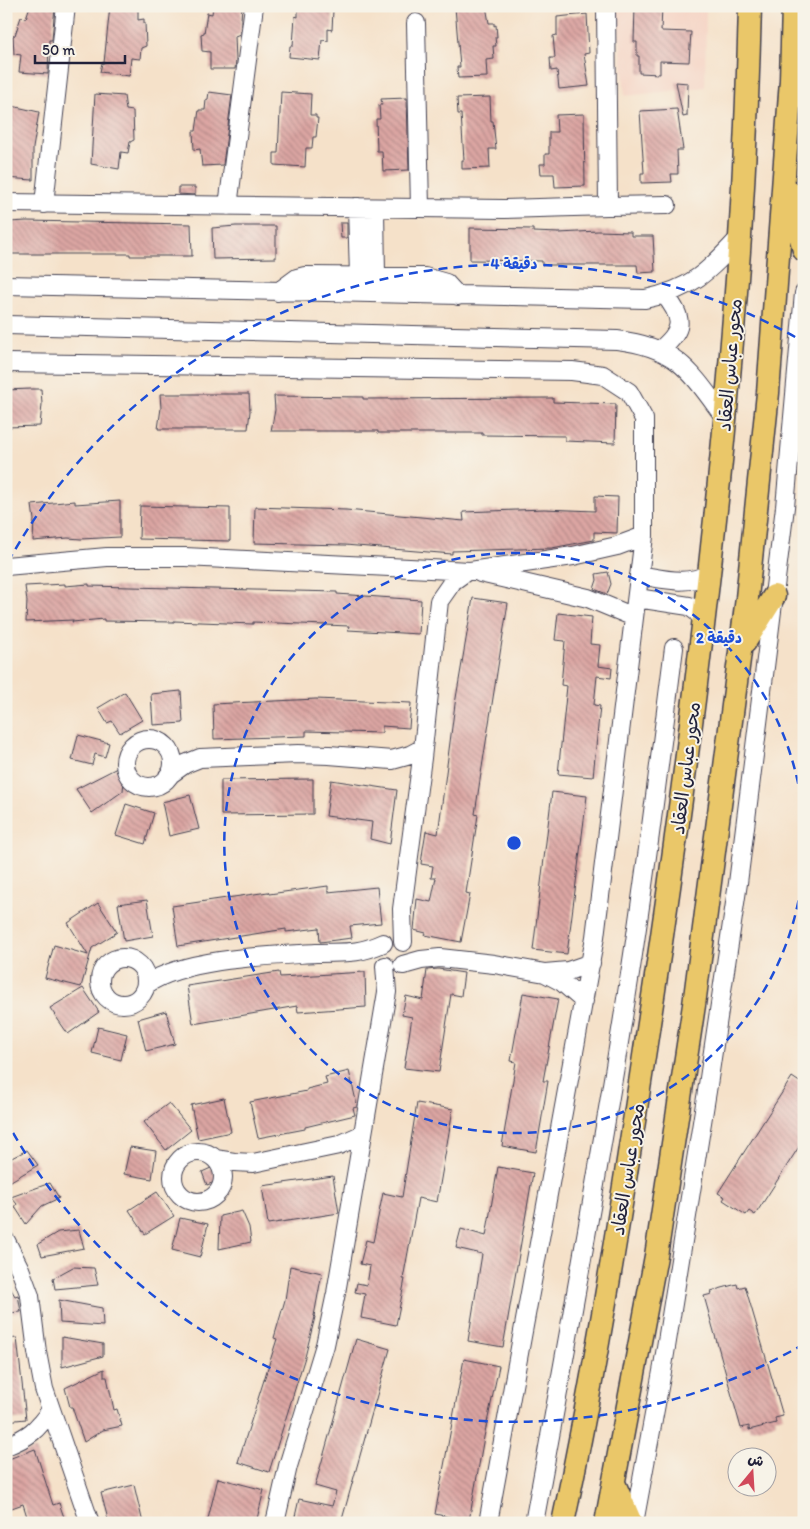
<svg xmlns="http://www.w3.org/2000/svg" width="810" height="1529" font-family="Itim,'Playpen Sans Arabic',sans-serif">
<defs>
<pattern id="building-back-hatch" width="6" height="6" patternUnits="userSpaceOnUse" patternTransform="scale(1.25)"><rect width="6" height="6" fill="#dca6a3"/><path d="M-1 5l2 2M0 0l6 6M5-1l2 2" fill="none" stroke="#b28786"/></pattern>
</defs>
<rect width="100%" height="100%" fill="#f7f3e8"/>
<filter id="ink" filterUnits="userSpaceOnUse"><feTurbulence type="fractalNoise" baseFrequency=".02" numOctaves="2"/><feDisplacementMap in="SourceGraphic" scale="10" xChannelSelector="R" yChannelSelector="G"/><feConvolveMatrix kernelMatrix="1 2 1 2 8 2 1 2 1" color-interpolation-filters="sRGB"/></filter>
<filter id="wash" filterUnits="userSpaceOnUse"><feTurbulence type="fractalNoise" baseFrequency=".0096" numOctaves="4" result="noise"/><feDisplacementMap in="SourceGraphic" scale="20" xChannelSelector="R" yChannelSelector="G"/><feGaussianBlur stdDeviation="1.12" result="paint"/><feColorMatrix in="noise" values="0 0 0 0 0 0 0 0 0 0 0 0 0 0 0 0 0 1.4 0 .05"/><feComposite in="paint" operator="in"/></filter>
<g filter="url(#wash)">
<rect width="100%" height="100%" fill="#f5e1c9"/>
<path fill="#f5d2c2" d="M617 6H706L705 87 625 96Z"/>
<g id="blocks">
<path fill="url(#building-back-hatch)" d="M30 6H55L52 40H49L48 74 19 72 21 55 14 54 13 36 15 35 21 17 26 18Z
M110 6H138V20L144 19V23H145L146 46 141 48 140 59 131 58 129 76 100 72 102 63H104Z
M213 6H242L240 34 235 36 236 60 235 69H210V52L202 51 201 34 204 33 207 13 212 14Z
M298 6H323L332 8 331 10H333L332 30 328 29V41L322 40 320 60 289 57 290 46H293L295 16 298 17Z
M486 6 489 23H494V26L496 25 497 37H495L496 46H493L494 59 486 60 487 77 458 78 457 67H460L455 7Z
M635 6H662L661 31 691 32 689 62 660 61V74L639 73V56H637V42H634Z
M587 14 589 53 584 54 589 86 559 89 557 70 551 71 550 58H555L553 36 557 35V17Z
M676 82 688 83 687 116 683 117Z
M209 92 232 95 223 165 202 166 200 149 194 150 193 131H196L199 110H205L206 100 208 99Z
M281 92 311 94 310 115H316V118H318L316 137H313L312 148H306L305 167 274 165V153H278Z
M95 94 124 96 126 110 133 111 134 140 130 142 128 153 121 152 119 169 91 164Z
M490 97 491 121H493L496 149H489L490 168 462 169V160H464L461 114H458L457 98Z
M407 98 409 170 383 171 382 151H377L376 119H380L379 105H382L381 99Z
M12 106 39 112 33 148V180L6 178V113L10 114Z
M677 109 683 150H677L678 174H671L672 182 641 183V173H644L640 111Z
M584 114 585 186 555 187 554 174H541L540 164H545V154H549V132H557L556 115Z
M178 187H195V195L178 194Z
M26 221 191 224 192 256H130V254H10V222Z
M340 223H347V238H341Z
M236 226H276V258L213 259 212 228Z
M470 228 533 229V232L559 233 598 231 631 232V236H653L655 272 638 273 637 265H542V261L470 260Z
M31 389H41L42 404 40 426 6 427V390Z
M160 394H249L250 411 248 429H158L161 408Z
M274 396 363 397V399L553 398V402L616 404 615 443 565 441V436L482 435V433H378V431H271L275 410Z
M595 496 618 497 617 533 594 532V540L552 548 452 551V554L345 545 254 543 255 507 346 510 464 521 463 512 544 509 595 511Z
M75 501V504L120 501V537L81 539 68 538 33 541 34 520 32 505Z
M140 506 230 508V541L139 539Z
M608 572 611 584 607 594 594 589 597 580 596 574Z
M65 584V586L89 584V586L337 592V594L421 600 419 634 348 630 349 626 253 622V624L174 621V622L104 621V619L72 622 73 620 26 622 27 601 25 586Z
M473 598 508 603 480 780 475 814 478 815 466 893 470 894 461 942 425 935 426 933 414 930 417 899 431 902 436 878H431L433 866 421 864 423 849 426 831 438 834 455 704Z
M558 613 592 617 590 644 600 645 598 666 612 668 611 678 597 676 594 705 600 706 593 777 558 774 567 686 561 685 565 641 555 640Z
M181 691 183 723 153 725 151 694Z
M125 692 142 720 120 733 112 721 107 723 98 708Z
M316 699 411 703 409 728 382 726V733L306 731V736L214 739 213 704Z
M78 735 109 743 105 757 95 754 92 765 72 760Z
M117 768 124 780 123 791 92 813 76 789Z
M313 779V814L221 815V780Z
M331 780 397 790 390 844 370 839 372 822 326 816Z
M552 792 587 796 567 954 533 950Z
M190 795 199 829 169 836 162 802Z
M126 804 154 813 145 844 116 835Z
M328 886V892L377 887 381 923 350 926 352 938 320 942 319 928 286 932V929L178 946 172 906 268 892 269 894Z
M147 900 153 936 124 941 118 904Z
M98 903 117 932 92 948 81 987 45 978 54 945 88 955 68 923Z
M438 969 464 973 461 996 451 994 439 1072 404 1068 412 1017 402 1015 406 996 423 1000 427 970Z
M279 972 280 977 365 972 366 1007 298 1012 297 1006 193 1024 187 986Z
M83 988 99 1012 68 1034 50 1008Z
M523 993 558 999 543 1081H548L536 1152 502 1146 516 1062 511 1061Z
M166 1011 175 1044 146 1051 138 1019Z
M98 1027 127 1034 121 1060 92 1053Z
M349 1071 357 1105V1107L353 1108 355 1115 305 1127V1129L258 1138 250 1102 307 1091V1089L327 1084 325 1077Z
M792 1077 804 1085V1139L755 1215 749 1211 746 1215 723 1200 725 1197 718 1193Z
M224 1098 231 1132 198 1139 191 1105Z
M169 1103 191 1130 166 1150 144 1122Z
M417 1103 453 1109 437 1202 418 1198 403 1279H405L396 1325 361 1318 365 1294 355 1292 357 1283 367 1285 370 1266 360 1264 366 1240 373 1242 383 1193 402 1197Z
M130 1147 156 1151 152 1179 124 1174Z
M27 1150 38 1165 6 1184V1161Z
M498 1167 533 1173 503 1347 468 1341 482 1254 456 1248 461 1229 486 1236Z
M211 1168 213 1169 217 1181 207 1185 202 1172Z
M333 1176 339 1213 268 1224 262 1186Z
M50 1183 59 1198 42 1206 26 1224 15 1207 17 1204 11 1197Z
M157 1192 174 1216 145 1234 129 1210Z
M242 1211 249 1227 251 1242 219 1249 220 1216Z
M180 1218 208 1224 200 1257 172 1250Z
M79 1230 84 1248 42 1256 38 1244 58 1232Z
M290 1266 322 1273 314 1316 315 1317 305 1357 269 1472 238 1462 277 1339 274 1338 285 1300Z
M73 1267 94 1268 98 1285 55 1289 53 1278Z
M6 1281 15 1296 18 1295 21 1312 6 1313Z
M737 1284 738 1288 745 1286 783 1416 775 1418 776 1423 749 1430V1426L741 1428 704 1296 712 1294 711 1291Z
M59 1300 102 1308 103 1326 60 1323Z
M62 1337 103 1344V1356L62 1367Z
M17 1338 26 1419 6 1421V1339Z
M356 1339 390 1349 341 1523H301L294 1521 299 1499 332 1506 336 1492 315 1486Z
M464 1359 499 1366 484 1437 469 1521 435 1514Z
M104 1369V1377H107L114 1410 117 1409 122 1426 103 1430 84 1442 72 1407H70L65 1388Z
M35 1449 53 1505 59 1503 66 1523H29L23 1504 6 1510V1460Z
M218 1478 264 1490 256 1523H207Z
M134 1485 143 1523H109L101 1493Z"/>
</g>
</g>
<g filter="url(#ink)">
<use href="#blocks" fill-opacity="0" stroke="#423f50" stroke-width="1"/>
<g fill="none" stroke-linecap="round" stroke-linejoin="round">
<g stroke="#423f50" stroke-width="20">
<path id="minor" d="M416 23 420 208
M6 203 504 209 608 206 606 6
M44 204 66 6
M228 206 254 6
M608 206 667 205
M357 207 359 276
M375 208 376 276
M6 285 645 299C691 290 709 271 740 237
M278 292 297 278 305 276 425 277 446 283 458 296
M6 325 617 340C678 347 691 372 725 418
M660 350C684 330 684 319 665 295
M6 363 572 371 603 375 629 392 644 419V536L595 937 488 1523
M6 566 107 557H185L470 571 573 556 617 546 644 536
M480 573 588 598 634 617
M639 575C664 579 686 586 709 574
M637 598 689 606 697 612 703 620
M125 763a24 24 0 1 1 48 0a24 24 0 1 1-48 0Z
M168 776 185 764 200 758 298 754 329 755 392 760 410 755 423 748
M403 942 402 909 422 758 439 601 453 581 467 571
M100 981a23 23 0 1 1 46 0a23 23 0 1 1-46 0Z
M403 965 421 960 440 958 494 964 545 973 562 982 584 1001
M545 973 568 971 591 963
M147 984C186 958 268 956 316 953 343 952 357 955 383 943
M173 1177a25 25 0 1 1 50 0a25 25 0 1 1-50 0Z
M215 1159 234 1162 253 1163 339 1145 363 1134
M6 1241 20 1269 30 1296 37 1352 44 1389 90 1523
M6 1446C29 1437 37 1430 51 1410
M275 1523 288 1466 325 1345 336 1293 387 992 385 966
M534 1523C568 1340 601 1158 630 974 647 866 660 757 674 648
M634 1523 663 1366 708 1085 738 883 785 507 804 293"/>
</g>
<g stroke="#423f50" stroke-width="25">
<path id="major" d="M789 191 804 250
M745 642 774 596
M614 1483 631 1523
M563 1523C598 1360 623 1195 648 1030 688 767 722 502 740 237 745 160 748 83 750 6
M606 1523 656 1256 694 1005 747 598 768 393 791 80 793 6"/>
</g>
<use href="#minor" stroke="#fff" stroke-width="18"/>
<use href="#major" stroke="#eac769" stroke-width="22"/>
</g>
</g>
<g fill="none" stroke="#1d4ed8" stroke-width="2.5" stroke-dasharray="9 6">
<path d="M804 856A290 290 0 1 1 804 830"/>
<path d="M804 1344A579 579 0 0 1 8 1124M8 562A579 579 0 0 1 804 342"/>
</g>
<g text-anchor="middle" stroke-width="4" stroke-linejoin="round" paint-order="stroke">
<g font-size="19" fill="#22223b" stroke="#f7f3e8">
<text transform="translate(729 365) rotate(-85)" y="7">محور عباس العقاد</text>
<text transform="translate(685 768) rotate(-83)" y="7">محور عباس العقاد</text>
<text transform="translate(627 1169) rotate(-81)" y="7">محور عباس العقاد</text>
</g>
</g>
<circle cx="514" cy="843" r="8" fill="#1d4ed8" stroke="#f7f3e8" stroke-width="2.5"/>
<g font-size="15" text-anchor="middle" font-weight="bold" fill="#1d4ed8" stroke="#f7f3e8" stroke-width="4" stroke-linejoin="round" paint-order="stroke">
<text x="514" y="269">4 دقيقة</text>
<text x="719" y="643">2 دقيقة</text>
</g>
<rect width="810" height="1529" fill="none" stroke="#f7f3e8" stroke-width="25"/>
<g transform="translate(752 1472) rotate(18)"><circle r="24" fill="#f7f3e8" stroke="#a29fa3"/>
<path d="M0-4L9 19L0 12L-9 19Z" fill="#d1495b"/>
<text y="-8" font-size="14" font-weight="bold" text-anchor="middle" fill="#22223b">ش</text>
</g>
<path d="M35 55v8h90v-8" fill="none" stroke="#22223b" stroke-width="2.5"/>
<text x="42" y="55" font-size="15" fill="#22223b" stroke="#f7f3e8" stroke-width="4" paint-order="stroke">50 m</text>
</svg>
